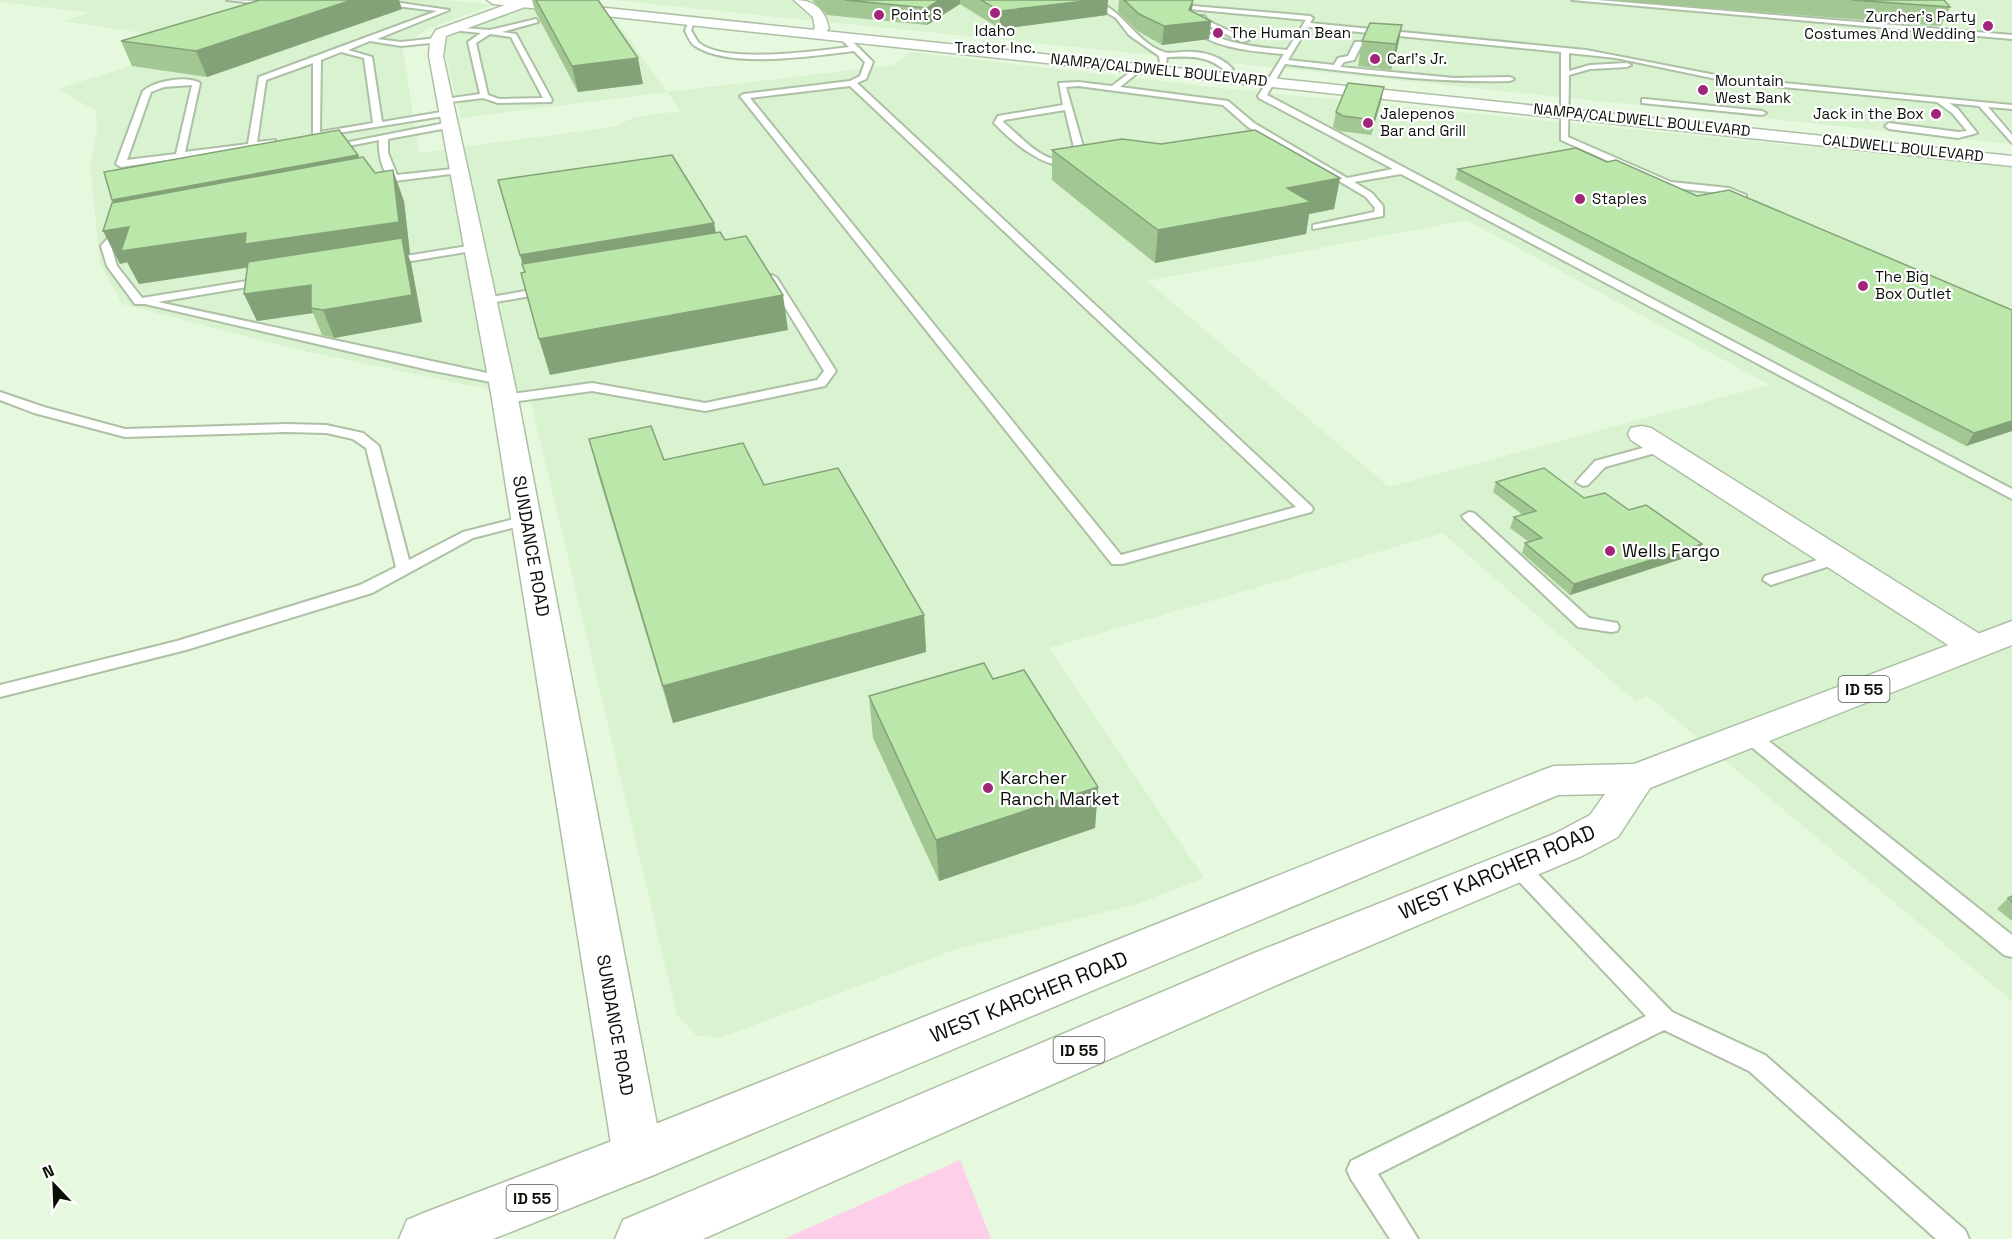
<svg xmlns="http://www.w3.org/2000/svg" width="2012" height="1239" font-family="'Space Grotesk',sans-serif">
<rect width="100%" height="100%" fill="#e6f9de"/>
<path fill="#d9f2d0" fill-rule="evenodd" d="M0 0H445L493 5 427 29 406 43 403 50 419 153 613 127 635 117 680 111 667 92 461 118 443 46 446 40 454 34 521 8 615 19 667 92 893 65 910 52 1239 90 2012 167V1001L1648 696 1635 701 1443 533 1049 648 1204 878 1140 903 959 948 720 1038 696 1035 677 1015 530 398 290 348 122 304 100 263 90 164 97 131 96 111 58 89 205 42 62 21 90 13 0 2ZM1467 220 1768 384V385L1389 487 1147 281Z
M613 0H2012V144L1251 65Z"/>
<path fill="#fecfe9" d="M960 1160 991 1239H784Z"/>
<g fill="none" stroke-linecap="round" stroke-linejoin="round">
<g stroke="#adc0a6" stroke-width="4">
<path id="lane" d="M227 0 279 2 315 0 279 6Z
M380 0 449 10 377 39 401 42 437 38 440 42 401 46 370 41 348 50 372 57 382 122 447 111H450V115L313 137V63L266 80 257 142 275 140V144L121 167 116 164 143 91C155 81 186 75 200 83L185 152 248 144 259 77 437 11 388 5ZM341 52 364 58 373 123 320 132 321 60ZM192 85 176 154 127 160 151 92 164 87Z
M1085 0C1119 0 1133 42 1164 52 1169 54 1177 52 1182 52 1202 51 1219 55 1233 69L1226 71C1207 55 1190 56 1167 57L1166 64H1160L1159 56 1129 35 1116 18Z
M1572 0H1598L2012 35V39Z
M1170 4 1310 16 1313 18 1310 23 1586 50 1731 78 2012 105V109L1988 107 2012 135V143L1979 106 1949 103 1958 109 1977 133 1958 138 1889 129 1885 126 1889 123 1958 132 1967 131 1952 113 1937 102 1731 82 1616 58 1569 53V71L1590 65 1627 63 1631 65 1627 67 1590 69 1569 75 1568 137 1671 182 1729 188 1746 195V199H1740L1727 194 1666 187 1561 140V52L1308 27 1288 60 1334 65 1338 58 1348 56 1355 42 1384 41 1387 45 1361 46 1354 60 1344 62 1340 67 1454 78 1510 77 1514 79 1510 81C1433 83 1361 73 1285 64L1267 95 2012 489V499L1401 174 1354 182 1372 193 1383 206V216L1313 229V225L1374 212 1375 208 1366 197 1248 127 1223 105 1078 86 1066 87 1086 157 1093 159 1082 163 1077 160 1065 110 1004 120 1003 122C1017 133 1033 152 1050 158 1059 161 1070 156 1078 161 1053 178 1011 141 994 123L998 116 1063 105 1059 83 1078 82 1112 86 1138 66 1142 68 1141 70 1120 87 1228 101 1254 123 1347 178 1393 169 1259 98 1258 96 1284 54C1252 51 1213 49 1188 26L1193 25C1222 44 1254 47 1287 50L1306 20 1168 7Z
M1200 16H1204L1208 21 1249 40 1242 42 1203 23Z
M536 19 538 22 502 32 516 34 552 100 551 102 498 103 483 98 442 103 441 101 445 99 480 94 468 42 481 33 451 30 449 27 490 30ZM490 34 511 37 543 98 499 99 488 95 476 43Z
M689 20 694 21 691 31C694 34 696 40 699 43 725 64 816 51 849 47L843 41 850 39 873 62 866 79 857 83 1311 506 1313 509 1311 512 1122 564H1112L740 96 744 94 850 81 860 76 865 62 854 51C812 56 730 69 695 46 690 43 688 36 685 31ZM850 86 1296 507 1121 555 750 98Z
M1645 99 1762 111 1766 113 1762 115 1642 103V99Z
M450 122 453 123V127L388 139V153L397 175 462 168 464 170 459 173 394 181C382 175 378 153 379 140L328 150 324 147Z
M125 227 129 228V232L123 233 111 246 117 266 142 298 266 278 270 279V283L158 302 501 376 507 380 501 384 429 370 145 304H135L107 266 101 246 116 229Z
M474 245 479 248 478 250 387 265 382 262 387 259Z
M772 275 777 278 836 371 825 386 705 411 592 391 505 403 499 399 505 395 592 383 705 403 817 380 824 371 767 278Z
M549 287 555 290 553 292 485 304 479 301 485 298Z
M0 392 44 407 125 429 286 424 326 425 363 433 379 446 409 560 463 532 526 516 533 520 531 523 473 538 372 593 186 650 0 697V685L177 641 360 585 396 567 366 448 353 439 326 433 286 432 125 437 34 413 0 400Z
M1661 443 1668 447 1666 450 1605 467 1588 485 1583 486 1576 482 1595 461Z
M1469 512 1474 513 1589 618 1617 623 1619 627 1617 631 1611 632 1578 627 1464 519 1462 516Z
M1837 554 1842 556 1845 559 1842 562 1771 585 1763 580 1765 576Z
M1749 728 1755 730 2012 935V957L2004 955 1743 740 1740 735 1743 730Z
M1517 858 1524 860 1672 1012 1765 1055 1965 1230 1969 1239H1936L1749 1071 1664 1030 1378 1174 1418 1239H1390L1351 1179 1347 1170 1351 1161 1646 1016 1510 872 1507 866 1510 860Z"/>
</g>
<g stroke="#adc0a6" stroke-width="3">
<path id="street" d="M519 0H537L536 3 446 36 443 56 518 399 663 1156 656 1174 638 1181 620 1174 613 1156 492 399 429 56 430 40 436 30Z
M794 0C814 0 824 8 829 28L822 37H812L810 34 815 28 813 17Z
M1641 426 1651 428 1986 638 1991 646 1986 654 1974 657 1962 654 1631 440 1628 434 1631 428Z"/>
</g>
<g stroke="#adc0a6" stroke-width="3">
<path id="primary" d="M487 0H530L2012 156V166L493 4Z"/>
</g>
<g stroke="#adc0a6" stroke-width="3">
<path id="highway" d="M2012 621V645L1650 788 1618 837 1582 856 1286 981 703 1239H615L623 1220 1254 953 1554 834 1590 815 1605 794 1558 795 656 1174 493 1239H399L407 1220 426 1212 638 1131 1540 771 1554 766 1634 764Z"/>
</g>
<use href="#lane" fill="#fff" fill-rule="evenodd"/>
<use href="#street" fill="#fff" fill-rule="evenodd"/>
<use href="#primary" fill="#fff" fill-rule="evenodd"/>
<use href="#highway" fill="#fff" fill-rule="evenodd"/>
</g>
<path fill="#a2c793" d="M532 0H598L643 84 578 92 535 11Z
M812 0H1108L1107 15 1000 29 960 4 927 25 827 15Z
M1119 0H1193L1192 12 1211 21 1209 39 1162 45 1138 31 1118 12Z
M1609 0H1944L1950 7 1941 26Z
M402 9 207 77 132 66 121 41Z
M1402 25 1397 50 1391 70 1358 66 1362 41Z
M1381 101 1371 135 1340 131 1333 127 1336 112Z
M1052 150 1340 178 1334 209 1309 214 1306 234 1155 263 1052 180Z
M358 155 359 158 404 201 410 254 408 255 411 263 422 322 334 338 322 335 313 313 257 321 244 294 247 268 139 284 127 262 120 264 112 200Z
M1458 169 2012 431 1966 446 1455 179Z
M589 439 664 460 764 485 924 615 926 652 673 723 598 474Z
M1496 482 1584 498 1629 510 1697 554 1570 595 1522 553 1525 543 1529 542 1510 528 1514 517 1523 515 1493 492Z
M993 679 1098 787 1095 828 939 881 873 738 869 696Z
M2012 896V921L1997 909 2008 898Z"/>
<path fill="#84a278" d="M352 0H399L402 9 207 77 196 51Z
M939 0H960V4L927 25V8Z
M1094 0H1108L1107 15 1000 29V11Z
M1193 0 1191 17 1211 21 1209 39 1162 45 1164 26 1189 10Z
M1402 25 1397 50 1391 70 1396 44Z
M638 58 643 84 578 92 572 66Z
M1384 87 1381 101 1371 135 1374 120Z
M358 155 366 178 125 225 112 200Z
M393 170 404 201 410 254 408 255 411 263 422 322 334 338 323 310 412 295 255 266 139 284 127 262 120 264 103 231 129 227 246 233Z
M1340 178 1334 209 1309 214 1306 234 1155 263 1158 230 1287 188Z
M714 223 720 255 529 288 520 255Z
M311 285V308L313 313 257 321 244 294Z
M783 295 788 330 550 375 539 339Z
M2012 421V431L1966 446 1974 433Z
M1702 544 1697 554 1570 595 1574 584Z
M924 615 926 652 673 723 663 686Z
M1098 787 1095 828 939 881 936 840Z"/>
<path fill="#bce7ab" stroke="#84a278" stroke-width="1.5" d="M260 0H352L196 51 121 41Z
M536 0H598L638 58 572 66Z
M845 0H939L927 8Z
M981 0H1094L1000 11Z
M1124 0H1193L1189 10 1211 21 1164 26 1139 14Z
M1852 0H1944L1950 7Z
M1370 23 1402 25 1396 44 1362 41Z
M1348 83 1384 87 1374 120 1343 116 1336 112Z
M339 130 358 155 112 200 104 172Z
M1255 130 1340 178 1287 188 1311 202 1158 230 1052 150 1122 139 1161 144Z
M1576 148 1607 162 1616 160 1697 196 1729 190 2012 310V421L1974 433 1458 169Z
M672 155 714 223 520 255 498 180Z
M363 157 375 173 393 170 399 222 245 244 246 233 121 251 129 227 103 231 112 203Z
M720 232 725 240 746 236 783 295 539 339 521 273 525 272 522 264Z
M402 238 412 295 323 310 311 308V285L244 294 248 262Z
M651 426 664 460 743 443 764 485 838 468 924 615 663 686 589 439Z
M1544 468 1584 498 1605 493 1629 510 1646 505 1702 544 1574 584 1525 543 1542 538 1514 517 1536 511 1496 482Z
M984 663 993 679 1024 670 1098 787 936 840 869 696Z
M2012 896V902L2008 898Z"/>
<g fill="#a12579" stroke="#fff" stroke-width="2">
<circle cx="995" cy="13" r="6"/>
<circle cx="879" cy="15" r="6"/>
<circle cx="1988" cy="26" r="6"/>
<circle cx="1218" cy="33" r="6"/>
<circle cx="1375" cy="59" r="6"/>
<circle cx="1703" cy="90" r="6"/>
<circle cx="1936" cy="114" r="6"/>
<circle cx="1368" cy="123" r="6"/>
<circle cx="1580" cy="199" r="6"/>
<circle cx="1863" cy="286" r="6"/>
<circle cx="1610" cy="551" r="6"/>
<circle cx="988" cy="788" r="6"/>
</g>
<g text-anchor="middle" stroke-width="4.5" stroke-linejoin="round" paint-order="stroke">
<g font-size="15" fill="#0a1007" stroke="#fff" text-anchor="start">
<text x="891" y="20">Point S</text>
<text x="1976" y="22" text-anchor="end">Zurcher's Party<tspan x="1976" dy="17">Costumes And Wedding</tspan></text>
<text x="995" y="36" text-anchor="middle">Idaho<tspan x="995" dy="17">Tractor Inc.</tspan></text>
<text x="1230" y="38">The Human Bean</text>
<text x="1387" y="64">Carl's Jr.</text>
<text x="1715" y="86">Mountain<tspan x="1715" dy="17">West Bank</tspan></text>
<text x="1380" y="119">Jalepenos<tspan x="1380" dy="17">Bar and Grill</tspan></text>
<text x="1924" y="119" text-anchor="end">Jack in the Box</text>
<text x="1592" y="204">Staples</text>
<text x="1875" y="282">The Big<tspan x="1875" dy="17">Box Outlet</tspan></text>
</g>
<g font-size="15" fill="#0a1007" stroke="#fff">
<text transform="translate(1159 70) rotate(6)" y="5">NAMPA/CALDWELL BOULEVARD</text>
<text transform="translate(1642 120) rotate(6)" y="5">NAMPA/CALDWELL BOULEVARD</text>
<text transform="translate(1903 148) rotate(6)" y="5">CALDWELL BOULEVARD</text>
</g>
<g fill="#fff" stroke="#545851" stroke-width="1.5">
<rect x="1838.5" y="676" width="51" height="26" rx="4.5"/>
<rect x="1053.5" y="1037" width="51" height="26" rx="4.5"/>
<rect x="506.5" y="1185" width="51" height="26" rx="4.5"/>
</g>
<g font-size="16" font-weight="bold" fill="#0a1007">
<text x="1864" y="695">ID 55</text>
<text x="1079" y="1056">ID 55</text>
<text x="532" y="1204">ID 55</text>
</g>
<g font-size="18" fill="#0a1007" stroke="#fff">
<text transform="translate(531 546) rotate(80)" y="6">SUNDANCE ROAD</text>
<text transform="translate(615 1025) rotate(80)" y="6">SUNDANCE ROAD</text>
</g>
<g font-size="18" fill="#0a1007" stroke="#fff" text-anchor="start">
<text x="1622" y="557">Wells Fargo</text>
<text x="1000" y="784">Karcher<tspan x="1000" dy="21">Ranch Market</tspan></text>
</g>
<g font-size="21" fill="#0a1007" stroke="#fff">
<text transform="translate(1497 872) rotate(-23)" y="7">WEST KARCHER ROAD</text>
<text transform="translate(1029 997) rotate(-22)" y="7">WEST KARCHER ROAD</text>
</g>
</g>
<g transform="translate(54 1185) rotate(337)" stroke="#ffffff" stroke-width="4.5" paint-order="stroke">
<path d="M0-4.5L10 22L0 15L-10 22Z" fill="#0a1007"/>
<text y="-9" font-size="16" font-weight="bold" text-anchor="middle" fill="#0a1007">N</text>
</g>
</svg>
